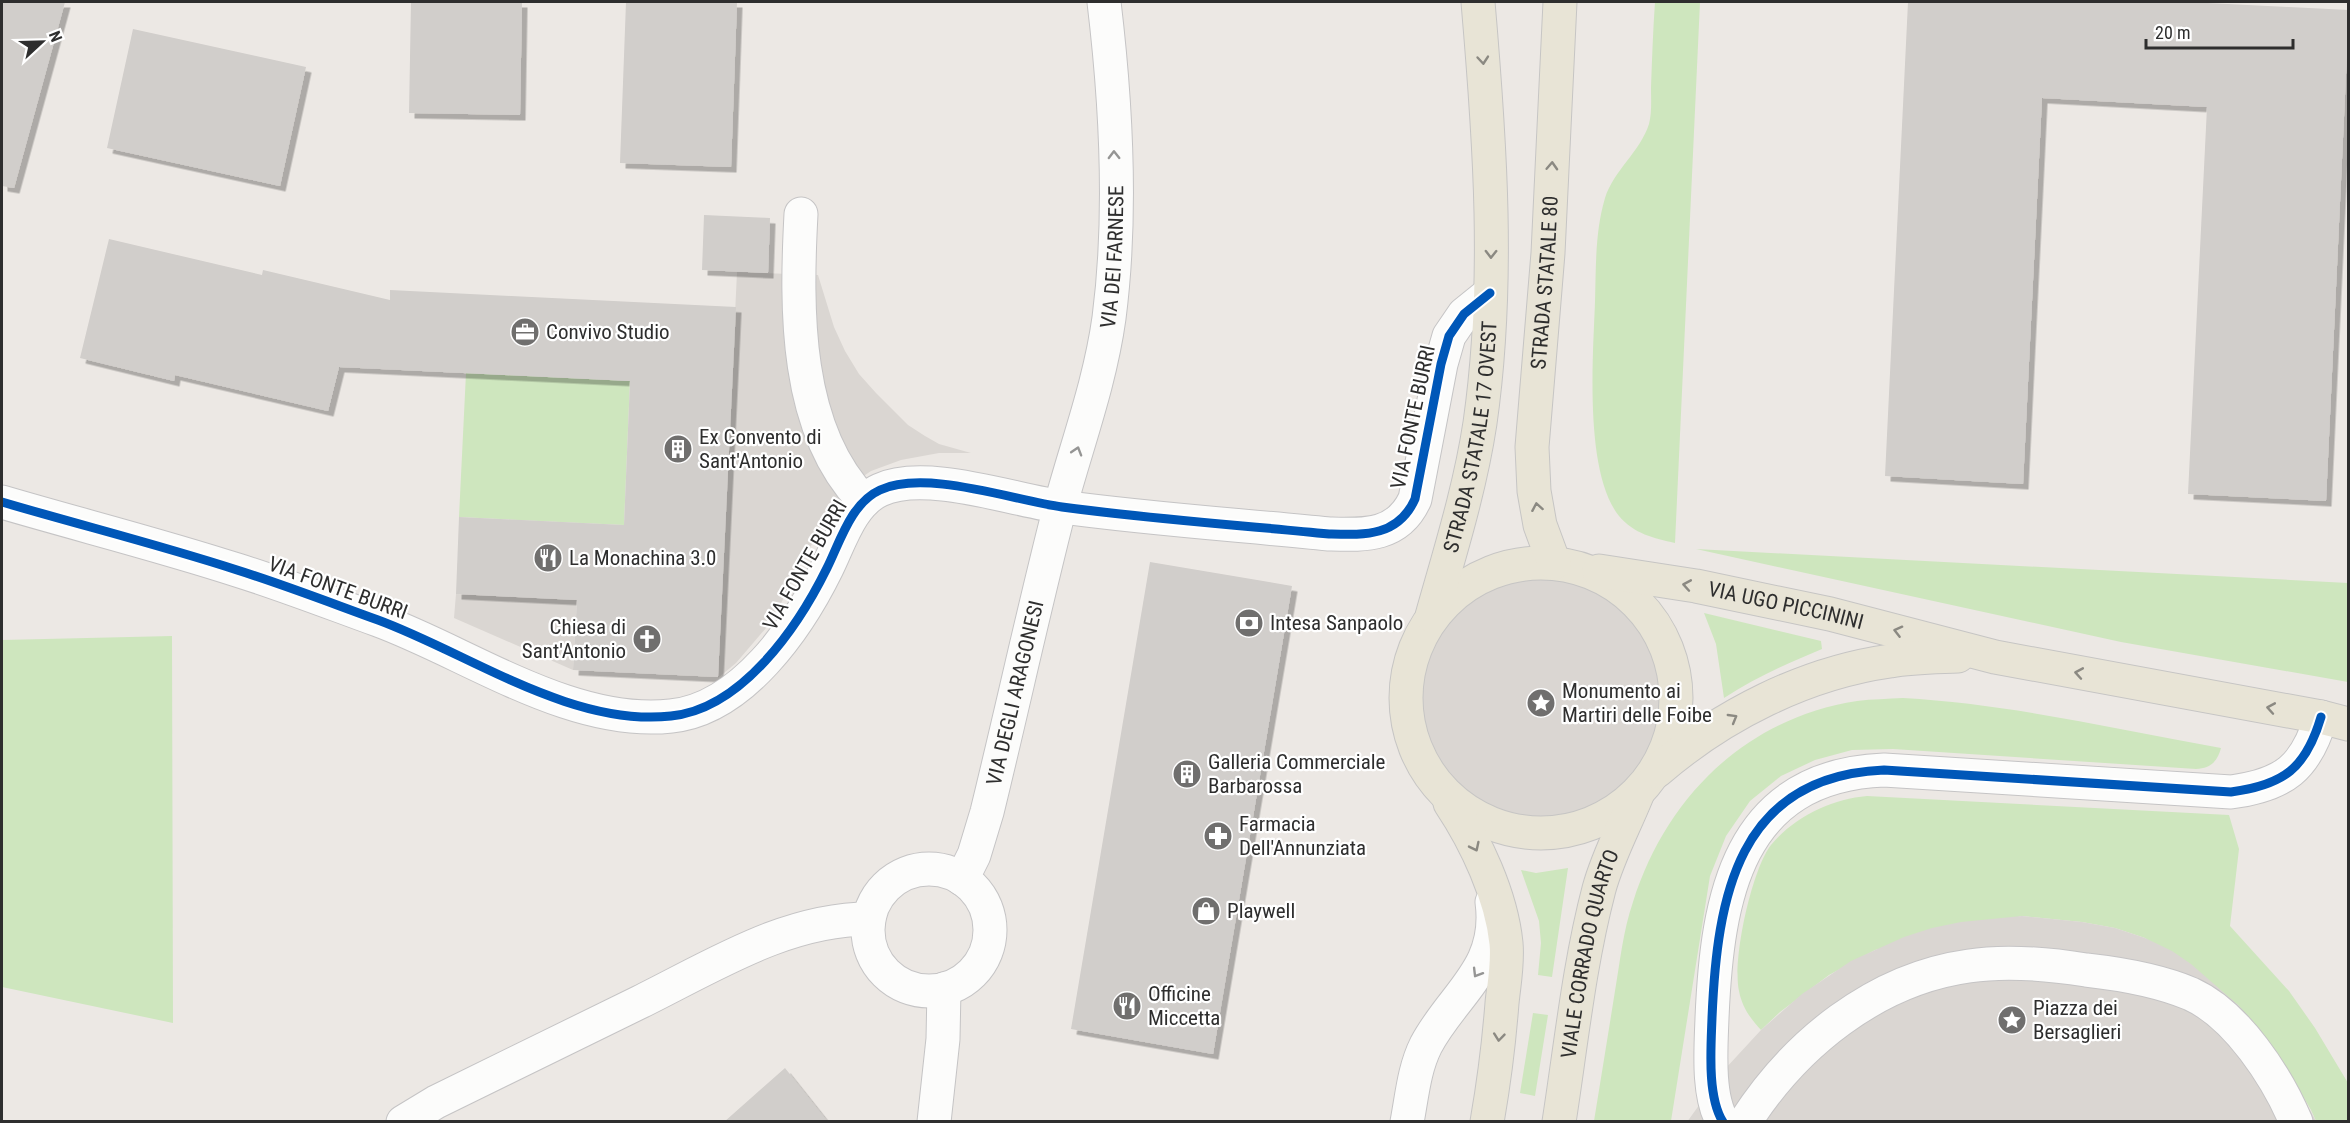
<svg xmlns="http://www.w3.org/2000/svg" width="2350" height="1123" font-family="'Roboto Condensed',sans-serif">
<defs>
<filter id="shadow"><feDropShadow dx="5.5" dy="5.5" stdDeviation="0" flood-color="#0004"/></filter>
</defs>
<rect width="100%" height="100%" fill="#ece8e4"/>
<path fill="#cee6be" d="M1655 2H1700L1675 543C1654 538 1634 534 1619 516 1584 472 1593 357 1595 302 1596 267 1595 232 1605 198 1614 170 1640 152 1649 124 1652 113 1651 99 1651 88 1652 59 1653 30 1655 2Z
M466 373 630 381 624 525 459 517Z
M1696 549 2348 583V682L2121 642Z
M1704 613 1821 641 1822 649C1788 663 1755 678 1724 698L1716 644Z
M172 636 173 1023 2 987V640Z
M1903 698C2010 704 2116 729 2221 748 2217 762 2211 768 2196 769L1893 749 1852 750 1815 760 1781 776 1750 801 1726 836 1710 876 1671 1121H1594C1601 1078 1608 1035 1615 991 1620 962 1623 931 1633 902 1666 797 1746 718 1857 701 1872 699 1888 699 1903 698Z
M1867 796 2229 815 2239 849 2230 926 2289 991 2315 1028 2348 1083V1121H2316L2311 1110 2276 1051 2238 1005 2145 938 2115 928 2082 922 2022 916 1875 950 1829 975 1780 1012 1761 1030C1750 1018 1742 1007 1739 991 1732 960 1752 869 1771 845 1794 817 1832 799 1867 796Z
M1568 868 1552 977 1538 975 1541 943 1539 921 1521 870 1536 873Z
M1533 1013 1548 1015 1535 1096 1520 1093Z"/>
<path fill="#dad6d2" d="M737 272 818 275 834 327 845 351 859 374 876 393 908 425 925 436 939 444 971 453H939L901 460 871 471 849 486 824 521 779 607 766 628 736 663 718 678Z
M1406 697a135 135 0 1 1 270 0a135 135 0 1 1-270 0Z
M456 594 577 600 573 670 454 618Z
M2022 916 2082 922 2115 928 2145 938 2172 951 2191 964 2238 1005 2259 1028 2293 1078 2316 1121 1687 1122 1725 1069 1761 1030 1802 994 1851 961 1904 937 1932 928 1961 922Z"/>
<path fill="#d1cecb" filter="url(#shadow)" d="M2 2H65L14 188 2 186Z
M411 2H522L520 115 409 113Z
M626 2H737L731 167 620 163Z
M1908 2H2187L2349 10 2326 501 2188 494 2207 107 2042 98 2023 484 1885 476Z
M133 29 306 67 280 186 107 148Z
M704 215 770 218 768 273 702 270Z
M109 239 262 275 263 270 390 300V290L736 307 718 677 573 670 577 600 456 594 459 517 624 525 630 381 339 367 328 411 175 375 174 381 80 358Z
M1150 562 1292 586 1213 1054 1071 1029Z
M785 1068 828 1122H724Z"/>
<g fill="none" stroke-linecap="round" stroke-linejoin="round">
<g stroke="#c5c4c5" stroke-width="35">
<g id="minor">
<path d="M801 214C796 308 794 430 864 501"/>
<path d="M2 502C80 525 160 545 237 570 285 585 331 603 378 620 468 653 571 727 671 716 742 709 798 627 827 568 840 542 851 503 880 490 925 469 1013 500 1062 507 1150 519 1240 525 1329 534 1364 535 1398 537 1415 499L1441 364 1449 336 1464 314 1490 293"/>
<circle cx="929" cy="930" r="61"/>
<path id="s1" d="M962 879 974 855 987 812C1012 710 1034 608 1060 507 1077 444 1100 383 1109 318 1122 218 1116 102 1104 2"/>
<path d="M403 1122 436 1102C504 1069 572 1036 640 1002 713 966 786 919 869 919"/>
<path d="M934 1122 943 1039 944 989"/>
<path d="M1407 1122C1412 1096 1414 1069 1426 1045 1453 994 1501 969 1492 902"/>
<path d="M1723 1122C1707 1097 1711 1047 1712 1018 1717 898 1737 776 1884 770L2231 792C2284 785 2306 768 2321 717"/>
<path d="M1745 1122C1795 1044 1875 979 1969 966 2007 960 2048 964 2086 970 2122 974 2158 980 2191 994 2237 1015 2277 1077 2296 1122"/>
</g>
</g>
<g stroke="#c6c5c4" stroke-width="35">
<g id="major">
<circle cx="1541" cy="698" r="135"/>
<path id="s2" d="M1554 563 1540 525 1534 491 1532 447 1548 253 1560 2"/>
<path id="s3" d="M1599 571 1696 586 1830 614 1995 657 2321 717 2348 724"/>
<path id="s4" d="M1432 616C1450 552 1470 489 1480 423 1500 283 1490 141 1478 2"/>
<path d="M1657 771C1722 715 1805 673 1890 661 1912 657 1935 657 1958 656"/>
<path d="M1450 803C1476 842 1501 895 1506 943 1508 963 1504 983 1502 1003 1499 1042 1494 1082 1487 1122"/>
<path id="s5" d="M1559 1122C1571 1045 1579 965 1599 889 1608 856 1624 827 1637 795"/>
</g>
</g>
<use href="#minor" stroke="#fcfcfb" stroke-width="33"/>
<use href="#major" stroke="#e8e4d6" stroke-width="33"/>
<g stroke="#fff" stroke-width="13">
<path id="cycleway" d="M2 502C80 525 160 545 237 570 285 585 331 603 378 620 468 653 571 727 671 716 742 709 798 627 827 568 840 542 851 503 880 490 925 469 1013 500 1062 507 1150 519 1240 525 1329 534 1364 535 1398 537 1415 499L1441 364 1449 336 1464 314 1490 293
M1723 1122C1707 1097 1711 1047 1712 1018 1717 898 1737 776 1884 770L2231 792C2284 785 2306 768 2321 717"/>
</g>
<use href="#cycleway" stroke="#0057b8" stroke-width="9"/>
</g>
<defs><path id="oneway-chevron" d="M-2-3.5L2.5 0L-2 3.5" fill="none" stroke-width="1.6" stroke-linecap="round" stroke-linejoin="round" transform="scale(1.5)"/></defs>
<g stroke="#8b8982">
<use href="#oneway-chevron" transform="translate(1483 60) rotate(85)"/>
<use href="#oneway-chevron" transform="translate(1552 166) rotate(-87)"/>
<use href="#oneway-chevron" transform="translate(1491 254) rotate(91)"/>
<use href="#oneway-chevron" transform="translate(1537 507) rotate(-100)"/>
<use href="#oneway-chevron" transform="translate(1687 585) rotate(-170)"/>
<use href="#oneway-chevron" transform="translate(1898 631) rotate(-166)"/>
<use href="#oneway-chevron" transform="translate(2079 673) rotate(-170)"/>
<use href="#oneway-chevron" transform="translate(2271 708) rotate(-170)"/>
<use href="#oneway-chevron" transform="translate(1733 718) rotate(-30)"/>
<use href="#oneway-chevron" transform="translate(1475 847) rotate(64)"/>
<use href="#oneway-chevron" transform="translate(1499 1037) rotate(96)"/>
</g>
<g stroke="#959594">
<use href="#oneway-chevron" transform="translate(1114 155) rotate(-91)"/>
<use href="#oneway-chevron" transform="translate(1077 451) rotate(-73)"/>
<use href="#oneway-chevron" transform="translate(1477 973) rotate(121)"/>
</g>
<defs>
<g id="office-disc" transform="scale(1.5)"><circle r="9.5" fill="#706f6e" stroke="#fff"/><path d="M-6-3h4V-5.5h4V-3h4V5H-6ZM-1-4.5V-3h2v-1.5ZM-6 0V1H6V0Z" fill="#fff"/></g>
<g id="building-disc" transform="scale(1.5)"><circle r="9.5" fill="#706f6e" stroke="#fff"/><path d="M-4-6H4V6H1V3H-1V6H-4ZM-2.5-4.3h1.7v1.8h-1.7ZM.8-4.3h1.7v1.8H.8ZM-2.5-1h1.7V.8h-1.7ZM.8-1h1.7V.8H.8Z" fill="#fff"/></g>
<g id="restaurant-disc" transform="scale(1.5)"><circle r="9.5" fill="#706f6e" stroke="#fff"/><path d="M-5-6h1v4h1v-4h1v4h1v-4h1v5L-1.5 .5V6h-2V.5L-5-1ZM5-6V6H3V1.5H1.5Q1.5-4 5-6Z" fill="#fff"/></g>
<g id="bank-disc" transform="scale(1.5)"><circle r="9.5" fill="#706f6e" stroke="#fff"/><path d="M-6-4H6V4H-6ZM0-2.3a2.3 2.3 0 1 0 0 4.6a2.3 2.3 0 1 0 0-4.6Z" fill="#fff"/></g>
<g id="church-disc" transform="scale(1.5)"><circle r="9.5" fill="#706f6e" stroke="#fff"/><path d="M-1.2-6h2.4v3.5h3.3v2.4h-3.3V6h-2.4V-.1h-3.3v-2.4h3.3Z" fill="#fff"/></g>
<g id="sight-disc" transform="scale(1.5)"><circle r="9.5" fill="#706f6e" stroke="#fff"/><path d="M0-6L1.8-2.2L6-1.7L2.9 1.2L3.7 5.4L0 3.3L-3.7 5.4L-2.9 1.2L-6-1.7L-1.8-2.2Z" fill="#fff"/></g>
<g id="pharmacy-disc" transform="scale(1.5)"><circle r="9.5" fill="#706f6e" stroke="#fff"/><path d="M-2-6h4v4h4v4h-4v4h-4v-4h-4v-4h4Z" fill="#fff"/></g>
<g id="shop-disc" transform="scale(1.5)"><circle r="9.5" fill="#706f6e" stroke="#fff"/><path d="M-5-2.5h2.3a2.7 3.5 0 0 1 5.4 0H5L5.5 6h-11ZM-1.5-2.5h3a1.5 2.3 0 0 0-3 0Z" fill="#fff"/></g>
</defs>
<g fill-rule="evenodd">
<use href="#office-disc" x="525" y="332"/>
<use href="#building-disc" x="678" y="449"/>
<use href="#restaurant-disc" x="548" y="558"/>
<use href="#bank-disc" x="1249" y="623"/>
<use href="#church-disc" x="647" y="639"/>
<use href="#sight-disc" x="1541" y="703"/>
<use href="#building-disc" x="1187" y="774"/>
<use href="#pharmacy-disc" x="1218" y="836"/>
<use href="#shop-disc" x="1206" y="911"/>
<use href="#restaurant-disc" x="1127" y="1006"/>
<use href="#sight-disc" x="2012" y="1020"/>
</g>
<g text-anchor="middle" stroke-width="4.5" stroke-linejoin="round" paint-order="stroke">
<g font-size="21" fill="#2e2e2e" stroke="#fff">
<text dy="7" stroke="none"><textPath href="#s1" startOffset="642">VIA DEI FARNESE</textPath></text>
<text dy="7" stroke="none"><textPath href="#s2" startOffset="284">STRADA STATALE 80</textPath></text>
<text transform="translate(1413 417) rotate(-78)" y="7">VIA FONTE BURRI</text>
<text dy="7" stroke="none"><textPath href="#s4" startOffset="184">STRADA STATALE 17 OVEST</textPath></text>
<text transform="translate(805 565) rotate(-60)" y="7">VIA FONTE BURRI</text>
<text transform="translate(338 588) rotate(20)" y="7">VIA FONTE BURRI</text>
<text dy="7" stroke="none"><textPath href="#s3" startOffset="190">VIA UGO PICCININI</textPath></text>
<text dy="7" stroke="none"><textPath href="#s1" startOffset="194">VIA DEGLI ARAGONESI</textPath></text>
<text dy="7" stroke="none"><textPath href="#s5" startOffset="171">VIALE CORRADO QUARTO</textPath></text>
</g>
<g font-size="21" fill="#2e2e2e" stroke="#fff" text-anchor="start">
<text x="546" y="339">Convivo Studio</text>
<text x="699" y="444">Ex Convento di<tspan x="699" dy="24">Sant'Antonio</tspan></text>
<text x="569" y="565">La Monachina 3.0</text>
<text x="1270" y="630">Intesa Sanpaolo</text>
<text x="626" y="634" text-anchor="end">Chiesa di<tspan x="626" dy="24">Sant'Antonio</tspan></text>
<text x="1562" y="698">Monumento ai<tspan x="1562" dy="24">Martiri delle Foibe</tspan></text>
<text x="1208" y="769">Galleria Commerciale<tspan x="1208" dy="24">Barbarossa</tspan></text>
<text x="1239" y="831">Farmacia<tspan x="1239" dy="24">Dell'Annunziata</tspan></text>
<text x="1227" y="918">Playwell</text>
<text x="1148" y="1001">Officine<tspan x="1148" dy="24">Miccetta</tspan></text>
<text x="2033" y="1015">Piazza dei<tspan x="2033" dy="24">Bersaglieri</tspan></text>
</g>
</g>
<rect width="2350" height="1123" fill="none" stroke="#2e2e2e" stroke-width="6"/>
<g transform="translate(42 42) rotate(68)" stroke="#ffffff" stroke-width="4.5" paint-order="stroke">
<path d="M0-4.5L10 22L0 15L-10 22Z" fill="#2e2e2e"/>
<text y="-9" font-size="16" font-weight="bold" text-anchor="middle" fill="#2e2e2e">N</text>
</g>
<path d="M2146 39v9h147v-9" fill="none" stroke="#2e2e2e" stroke-width="3"/>
<text x="2155" y="39" font-size="18" fill="#2e2e2e" stroke="#ffffff" stroke-width="4.5" paint-order="stroke">20 m</text>
</svg>
